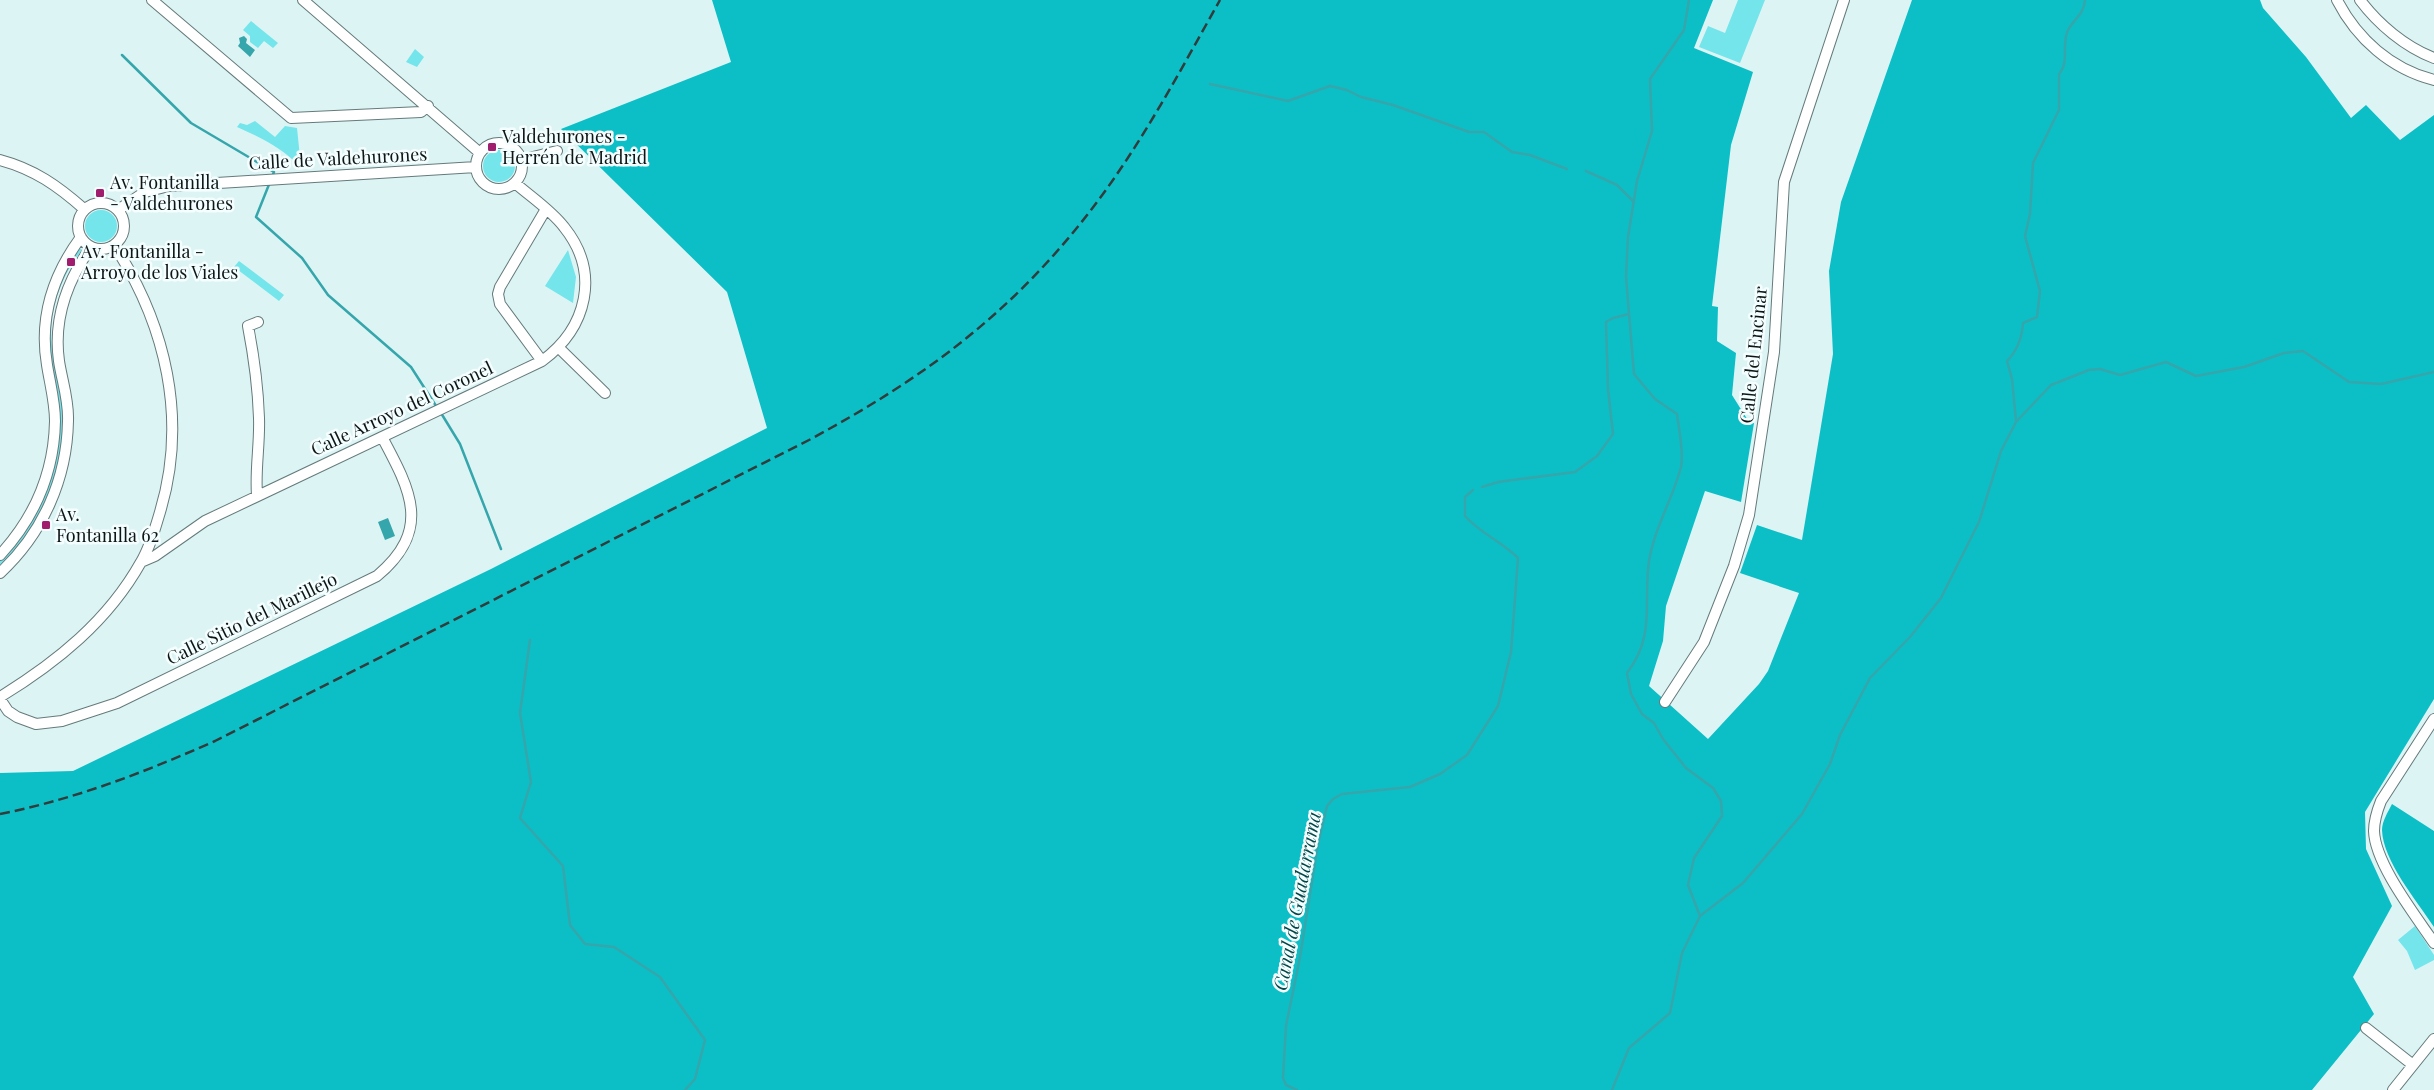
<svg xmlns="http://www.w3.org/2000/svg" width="2434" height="1090" font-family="'Playfair Display',serif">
<rect width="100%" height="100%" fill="#ddf4f5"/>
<path fill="#73e5eb" d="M1738 0H1765L1740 63 1699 47 1708 26 1725 33Z
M251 21 278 43 273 48 264 41 258 48 250 42V36L243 30Z
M415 49 424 57 417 67 406 62Z
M255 121 275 137 285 126 297 128 301 167C281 148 262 138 237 127L240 123 247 125Z
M483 166a16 16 0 1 1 32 0a16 16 0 1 1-32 0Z
M85 226a16 16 0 1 1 32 0a16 16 0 1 1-32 0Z
M78 247 82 250C61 276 48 312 52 346 53 363 60 380 62 398 68 462 47 521 0 565V560C44 517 65 457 58 396 56 379 47 362 47 344 48 330 51 299 56 287 62 274 71 260 78 247Z
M568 250 576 277 573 303 545 286Z
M239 261 284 295 279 301 234 267Z
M2415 926 2434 955V960L2415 970 2407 951 2398 940Z"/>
<path fill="#0cbfc6" d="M712 0H1713L1694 48 1753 72 1731 145 1712 306 1718 307 1717 341 1736 353 1732 395 1749 422 1754 423 1741 502 1705 491 1666 606 1663 641 1649 686 1708 739 1759 684 1768 671 1799 593 1740 573 1757 525 1802 540 1833 354 1829 271 1841 202 1912 0H2260L2263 8 2306 57 2351 118 2366 105 2400 140 2434 115V699L2365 812 2366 849 2392 906 2353 977 2374 1014 2312 1090H0V773L73 771 491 569 767 428 727 292 561 129 731 62Z
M2392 804 2434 831V927C2417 901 2383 861 2382 830 2382 821 2388 812 2392 804Z"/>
<path fill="#35a6ab" d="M244 36 247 39 246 43 255 50 250 57 238 46 240 43 239 38Z
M388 518 395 536 385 540 378 522Z"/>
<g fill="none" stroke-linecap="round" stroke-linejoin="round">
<path stroke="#35a6ab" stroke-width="2.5" d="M1689 0 1684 30 1650 79 1652 131 1637 181 1628 237 1626 277 1634 374 1655 399 1677 414C1679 430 1684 452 1681 467 1673 498 1654 529 1649 561 1643 603 1656 635 1627 673L1631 694 1642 714 1654 723 1663 739 1686 768 1713 788 1721 801 1722 816 1694 858 1688 885 1700 916
M122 55 191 123 274 172 272 177
M1210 84 1288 101 1330 86 1347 90 1361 97 1393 105 1469 132H1484L1512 152 1530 155 1567 169
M1586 171 1617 185 1634 202
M270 182 256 217 302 258 328 295 411 367 438 409
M441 413 460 444 501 549
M2016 421 2012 379 2007 361C2018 350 2022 338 2023 323L2037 317 2040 291 2025 236 2030 214 2033 163 2059 110V74C2070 62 2061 44 2068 30 2075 18 2084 14 2085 0
M1482 487 1498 482 1575 472 1597 456 1613 434 1608 389 1606 322 1613 318 1629 314
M530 640 520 713 531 782 520 818 563 866 570 925 585 944 614 947 660 977 705 1040 695 1079 685 1090
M1297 1090 1286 1085 1283 1078 1286 1026 1300 957 1318 844 1327 806 1333 799 1342 794 1410 787 1440 774 1467 755 1498 706 1511 652 1518 558C1501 541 1481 534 1465 516V497L1473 490
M1612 1090 1629 1048 1670 1013 1682 953 1700 916 1743 883 1802 814 1830 764 1840 735 1870 678 1910 637 1941 598 1979 522 2001 451 2016 422 2051 385 2089 370 2100 369 2120 375 2166 362 2196 376 2244 367 2284 353 2303 351 2349 382 2381 384 2434 372"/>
<g stroke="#657a7b" stroke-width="12">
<path id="minor" d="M152 0 291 118 421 112 428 106
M303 0 480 153
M2337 0C2357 39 2391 69 2434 80
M2360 0C2378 24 2405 47 2434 58
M476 166a23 23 0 1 1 46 0a23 23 0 1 1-46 0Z
M0 160C34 169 58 186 84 209
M521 160 557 151
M78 226a23 23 0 1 1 46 0a23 23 0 1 1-46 0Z
M118 210 145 192 169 186 476 167
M559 348 605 393
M542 361 500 304 498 294 500 287 546 209
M257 495C255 469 260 444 259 418 258 387 254 357 248 326L258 322
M0 555C35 517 54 473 55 421 55 402 50 384 47 365 39 318 53 275 81 237
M141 562 155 556 205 521 542 361C587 328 601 273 564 227 551 210 531 197 515 183
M0 573C43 533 67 479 68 421 69 400 62 381 59 361 53 318 67 281 91 247
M0 697C57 662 108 621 141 562 150 547 155 529 160 512 188 419 166 325 114 245
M0 699 8 711 17 717 36 724 62 721 117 703 377 576C432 530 411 491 382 437
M1665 702 1704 642 1734 566 1749 515 1774 352 1784 182 1844 0
M2434 719 2381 801C2377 811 2374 820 2374 831 2375 864 2416 916 2434 943
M2366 1028 2413 1065
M2393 1090 2434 1039"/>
</g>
<use href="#minor" stroke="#fff" stroke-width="10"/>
<path stroke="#313c3c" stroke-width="2.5" stroke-dasharray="10 5" stroke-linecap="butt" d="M0 814C76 799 145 772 215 741L809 440C924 378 1011 314 1091 210 1141 145 1180 71 1220 0"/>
</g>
<g fill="#a01c6c" stroke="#f5fefe" stroke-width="2">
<rect x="487" y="142" width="10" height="10" rx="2.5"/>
<rect x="95" y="188" width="10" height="10" rx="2.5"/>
<rect x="66" y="257" width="10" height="10" rx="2.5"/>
<rect x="41" y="520" width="10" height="10" rx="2.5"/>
</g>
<g text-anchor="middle" stroke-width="5" stroke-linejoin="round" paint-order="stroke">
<g font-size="18" fill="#0d1515" stroke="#f5fefe" text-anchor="start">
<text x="502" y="143">Valdehurones -<tspan x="502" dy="21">Herrén de Madrid</tspan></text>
<text x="110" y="189">Av. Fontanilla<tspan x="110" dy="21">- Valdehurones</tspan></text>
<text x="81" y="258">Av. Fontanilla -<tspan x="81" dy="21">Arroyo de los Viales</tspan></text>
<text x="56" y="521">Av.<tspan x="56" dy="21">Fontanilla 62</tspan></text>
</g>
<g font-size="18" fill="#0d1515" stroke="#f5fefe">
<text transform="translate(338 159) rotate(-3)" y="6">Calle de Valdehurones</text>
<text transform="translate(1754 355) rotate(-84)" y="6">Calle del Encinar</text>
<text transform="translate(402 409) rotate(-25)" y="6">Calle Arroyo del Coronel</text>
<text transform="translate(252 619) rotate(-26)" y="6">Calle Sitio del Marillejo</text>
</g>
<g font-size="19" font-style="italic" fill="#004548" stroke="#f5fefe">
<text transform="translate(1297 901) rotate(-79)" y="7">Canal de Guadarrama</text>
</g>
</g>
</svg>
